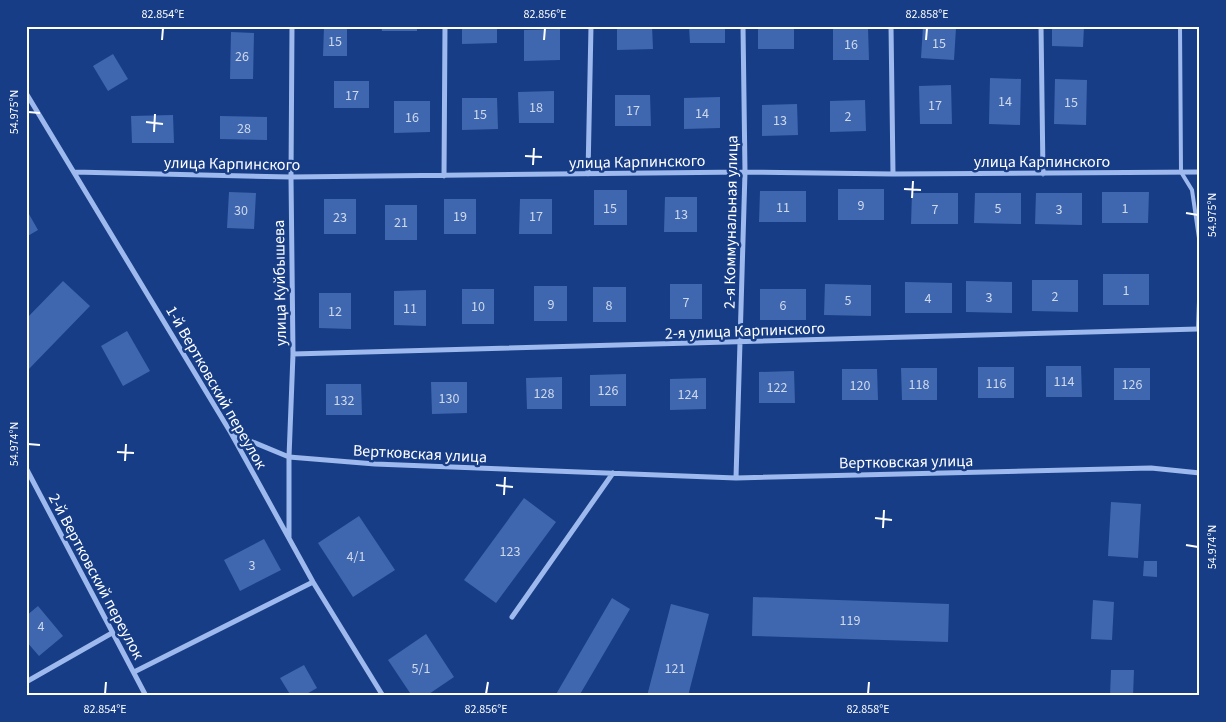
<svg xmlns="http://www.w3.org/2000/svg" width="1226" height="722" font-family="'Source Sans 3',sans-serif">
<rect width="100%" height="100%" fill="#173d86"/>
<path fill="#3f67b0" d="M381 26H417V31H382Z
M462 26H497V43L462 44Z
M617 26H652L653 49 617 50Z
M689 26H725V43H690Z
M758 26H794V49H758Z
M923 26 956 28 954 60 921 58Z
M1052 26H1084L1083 47 1052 46Z
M324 27H347V56H323Z
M868 28 869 60H833V29Z
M560 29V60L524 61V30Z
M231 32 254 33 253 79H230Z
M113 54 128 79 108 91 93 66Z
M990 78 1021 79 1020 125 989 124Z
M1055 79 1087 80 1086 125 1054 124Z
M334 81H369V108H334Z
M951 85 952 124H920L919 86Z
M554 91V123H519L518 92Z
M615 95H650L651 126H615Z
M720 97V128L684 129V98Z
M462 98H497L498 129 462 130Z
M865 100 866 131 830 132V101Z
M394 101H430V132L394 133Z
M797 104 798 135 762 136V105Z
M173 115 174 143H132L131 116Z
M220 116 267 117V140L220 139Z
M838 189H884V220H838Z
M594 190H627V225H594Z
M760 191H806V222H759Z
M229 192 256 193 254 229 227 228Z
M1102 192H1149L1148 223H1102Z
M912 193H958V224H911Z
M975 193H1021V224L974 223Z
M1036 193H1082V225L1035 224Z
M665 197H697V232H664Z
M324 199H356V234H324Z
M444 199H476V234H444Z
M520 199H552V234H519Z
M385 205H417V240H385Z
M26 209 38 230 26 237Z
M1103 274H1149V305H1103Z
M1032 280H1078V312L1032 311Z
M63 281 90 306 26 372V319Z
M966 281 1012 282V313L966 312Z
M905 282 952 283V313H905Z
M670 284H702V319H670Z
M825 284 871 285V316L824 315Z
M534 286H567V321H534Z
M593 287H626V322H593Z
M462 289H494V324H462Z
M760 289H806V320H760Z
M426 290V326L394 325V291Z
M319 293H351V329L319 328Z
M127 331 150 371 123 386 101 346Z
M1046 366H1081L1082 397H1046Z
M978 367H1014V398H978Z
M901 368H937V400H902Z
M1114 368H1150V400H1114Z
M842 369H877L878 400H842Z
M794 371 795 403H759V372Z
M626 374V406H590V375Z
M562 377V409H527L526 378Z
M706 378V409L670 410V379Z
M431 382H467V413L432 414Z
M326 384H361L362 415H326Z
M524 498 556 522 496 603 464 580Z
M1111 502 1141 504 1138 558 1108 556Z
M359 516 395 570 353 597 318 543Z
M264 539 281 570 240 591 224 560Z
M1144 561H1157V577L1143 576Z
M753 597 949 604 948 642 752 636Z
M612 598 630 609 579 696H555Z
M1093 600 1114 602 1112 640 1091 639Z
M671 604 709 614 688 696H647Z
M38 606 63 636 39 656 26 641V616Z
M426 634 454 677 426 696H412L388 660Z
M304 665 317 688 303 696H291L280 678Z
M1111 670H1134L1133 696H1110Z"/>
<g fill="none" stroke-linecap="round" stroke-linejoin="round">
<path stroke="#9db9ed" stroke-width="4" d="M1180 26 1181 172 1192 190 1200 245
M1198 329 1200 274"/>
<path stroke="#9db9ed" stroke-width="5" d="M891 26 893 174
M1041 26 1043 174
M26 93 231 433 313 582 383 696
M74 172 291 177 745 172 893 174 1200 172
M588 174 591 26
M444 176 445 26
M293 354 1198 329
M231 433 289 457 375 464 736 478 1151 468 1200 473
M26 468 146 696
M736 478 745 172 743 26
M289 538V457L293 354 291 177 292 26
M512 617 613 473
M134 672 313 582
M26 682 112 633"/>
</g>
<path fill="none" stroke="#fff" stroke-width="2" d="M162 40 163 28M544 40 545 28M926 40 927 28M28 112 40 113M146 122 163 124M154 132 155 114M525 156 542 157M533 165 534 148M904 189 921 190M912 198 913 181M1186 213 1198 215M28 444 40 445M117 452 134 453M125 461 126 444M496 485 513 487M504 495 505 477M875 518 892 520M883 528 884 510M1186 545 1198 547M105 694 106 682M486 694 488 682M868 694 869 682"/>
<g text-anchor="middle" stroke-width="5" stroke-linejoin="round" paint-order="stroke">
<g font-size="14" fill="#cfd9eb">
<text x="335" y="46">15</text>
<text x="939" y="48">15</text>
<text x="851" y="49">16</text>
<text x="242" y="61">26</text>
<text x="352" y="100">17</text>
<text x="1005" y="106">14</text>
<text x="1071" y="107">15</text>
<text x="935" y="110">17</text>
<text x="536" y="112">18</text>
<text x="633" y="115">17</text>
<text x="702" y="118">14</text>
<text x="480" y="119">15</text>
<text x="848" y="121">2</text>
<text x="412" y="122">16</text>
<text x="780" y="125">13</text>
<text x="244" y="133">28</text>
<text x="861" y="210">9</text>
<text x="783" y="212">11</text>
<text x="610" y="213">15</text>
<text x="998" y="213">5</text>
<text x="1125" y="213">1</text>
<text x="935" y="214">7</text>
<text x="1059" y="214">3</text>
<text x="241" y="215">30</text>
<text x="681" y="219">13</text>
<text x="460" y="221">19</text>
<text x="536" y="221">17</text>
<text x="340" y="222">23</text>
<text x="401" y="227">21</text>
<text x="1126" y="295">1</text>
<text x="1055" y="301">2</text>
<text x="989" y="302">3</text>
<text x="928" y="303">4</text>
<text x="848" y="305">5</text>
<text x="686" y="307">7</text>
<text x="551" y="309">9</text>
<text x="609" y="310">8</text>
<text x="783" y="310">6</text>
<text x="478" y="311">10</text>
<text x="410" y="313">11</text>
<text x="335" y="316">12</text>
<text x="1064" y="386">114</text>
<text x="996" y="388">116</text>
<text x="919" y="389">118</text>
<text x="1132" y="389">126</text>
<text x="860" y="390">120</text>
<text x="777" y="392">122</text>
<text x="608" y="395">126</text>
<text x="544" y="398">128</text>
<text x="688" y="399">124</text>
<text x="449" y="403">130</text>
<text x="344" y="405">132</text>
<text x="510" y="556">123</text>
<text x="356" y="561">4/1</text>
<text x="252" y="570">3</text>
<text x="850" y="625">119</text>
<text x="41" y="631">4</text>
<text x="421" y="673">5/1</text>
<text x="675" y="673">121</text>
</g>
<g font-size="16" fill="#fff" stroke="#173d86">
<text transform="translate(637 161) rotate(-1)" y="6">улица Карпинского</text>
<text x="1042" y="167">улица Карпинского</text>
<text transform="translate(232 163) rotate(1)" y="6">улица Карпинского</text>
<text transform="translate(730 222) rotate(-89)" y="6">2-я Коммунальная улица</text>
<text transform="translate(279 283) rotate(-91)" y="6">улица Куйбышева</text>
<text transform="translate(745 330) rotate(-2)" y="6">2-я улица Карпинского</text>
<text transform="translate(217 387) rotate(60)" y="6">1-й Вертковский переулок</text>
<text transform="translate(420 453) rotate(3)" y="6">Вертковская улица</text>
<text transform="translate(906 461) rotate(-1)" y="6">Вертковская улица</text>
<text transform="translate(97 576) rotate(62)" y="6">2-й Вертковский переулок</text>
</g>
</g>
<rect width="1226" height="722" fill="none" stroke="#173d86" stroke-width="55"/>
<rect x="28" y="28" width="1170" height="666" fill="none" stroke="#fff" stroke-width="2"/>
<g font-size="12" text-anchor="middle" fill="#fff">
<text x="163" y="18">82.854°E</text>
<text x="545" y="18">82.856°E</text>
<text x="927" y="18">82.858°E</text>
<text transform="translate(14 112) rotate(-90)" y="4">54.975°N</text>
<text transform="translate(1212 215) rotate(-90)" y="4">54.975°N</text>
<text transform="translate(14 444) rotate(-90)" y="4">54.974°N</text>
<text transform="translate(1212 547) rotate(-90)" y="4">54.974°N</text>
<text x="105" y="713">82.854°E</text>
<text x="486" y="713">82.856°E</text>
<text x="868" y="713">82.858°E</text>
</g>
</svg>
